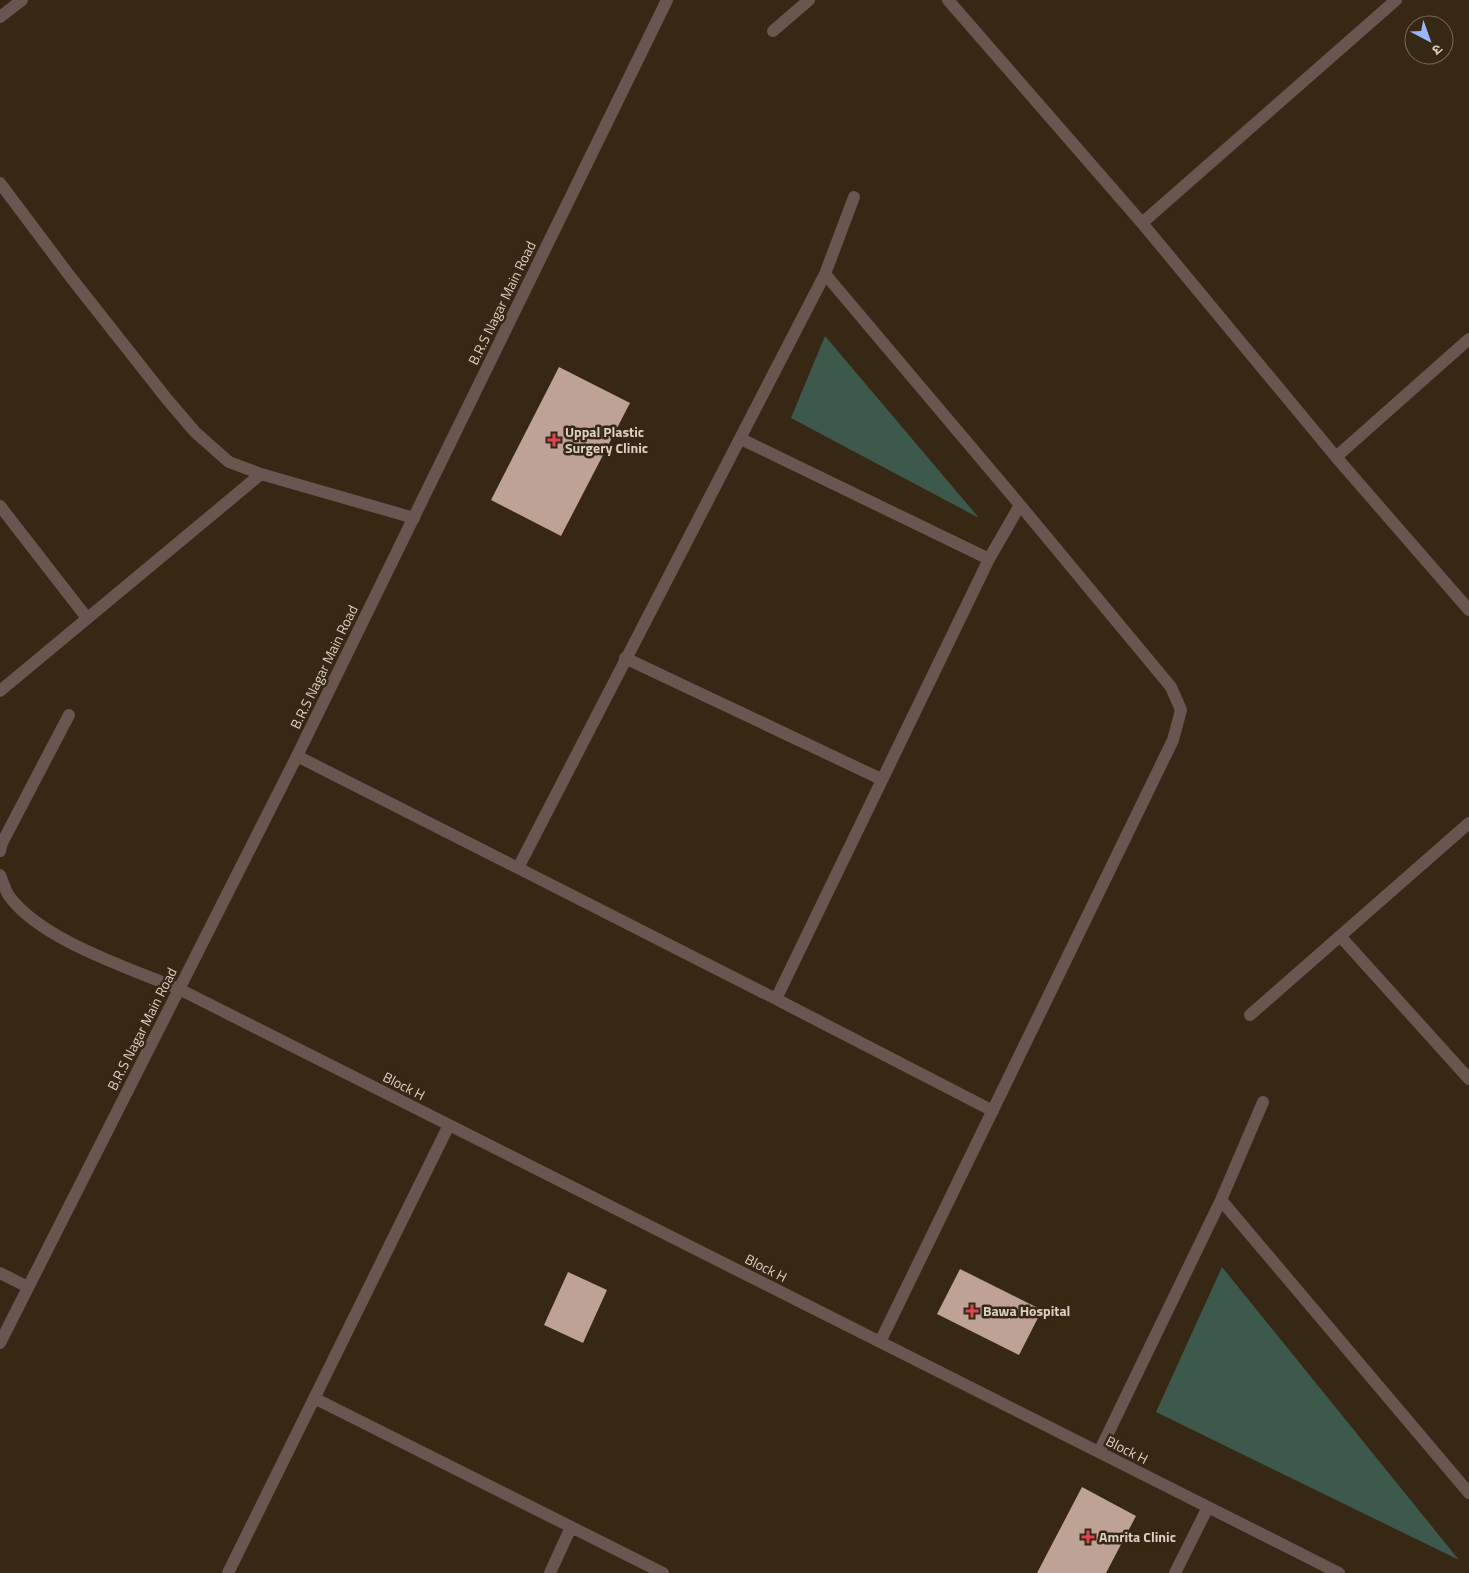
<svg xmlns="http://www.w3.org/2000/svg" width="1469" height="1573" font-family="'Titillium Web','Noto Sans Devanagari',sans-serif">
<rect width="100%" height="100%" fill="#372715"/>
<path fill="#3d594b" d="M825 336 979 518 791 418Z
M1222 1267 1459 1560 1156 1412Z"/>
<path fill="#bea295" d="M559 367 630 403 561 536 491 500Z
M960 1269 1042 1310 1019 1355 937 1314Z
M568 1272 607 1290 583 1343 544 1325Z
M1082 1487 1136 1516 1106 1573H1037Z"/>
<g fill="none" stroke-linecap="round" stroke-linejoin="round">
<path stroke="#6a5651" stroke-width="12" d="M948 0 1142 223 1336 457 1469 610
M0 17 22 0
M773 31 809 0
M0 183 69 275 166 398 195 432 229 462 261 474 414 518
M1142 223 1396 0
M825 274 854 197
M741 439 989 559
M1336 457 1469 339
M0 506 87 618
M625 658 881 779
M0 691 261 474
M297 756 518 868C620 670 724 473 825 274L1020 505 1171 687 1181 710 1173 740 880 1342
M0 851 2 843 69 715
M518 868 776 999 989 559 1020 505
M0 875C3 882 5 890 9 896 41 940 129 968 179 989L1339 1573
M1340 936 1469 1079
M776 999 993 1111
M1250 1015 1469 823
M1221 1200 1263 1102
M0 1273 28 1287
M0 1343 297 756 667 0
M314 1398 663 1573
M1099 1452 1221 1200 1469 1493
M228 1573 449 1125
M550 1573 571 1527
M1175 1573 1208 1507"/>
</g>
<g fill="#e0444e" stroke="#372715" stroke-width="2">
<path d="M551.5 432.5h5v5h5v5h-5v5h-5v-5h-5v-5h5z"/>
<path d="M969.5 1303.5h5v5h5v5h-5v5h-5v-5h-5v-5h5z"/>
<path d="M1085.5 1529.5h5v5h5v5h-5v5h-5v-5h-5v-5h5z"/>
</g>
<g text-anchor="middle" stroke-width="5" stroke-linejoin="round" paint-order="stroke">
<g font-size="14" fill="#dbd0c5" stroke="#372715">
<text transform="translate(502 303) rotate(-64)" y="5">B.R.S Nagar Main Road</text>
<text transform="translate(324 667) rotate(-64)" y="5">B.R.S Nagar Main Road</text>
<text transform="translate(142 1029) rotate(-63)" y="5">B.R.S Nagar Main Road</text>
<text transform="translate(404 1086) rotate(27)" y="5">Block H</text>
<text transform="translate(766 1268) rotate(27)" y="5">Block H</text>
<text transform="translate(1127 1450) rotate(27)" y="5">Block H</text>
</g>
<g font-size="14" font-weight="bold" fill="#dbd0c5" stroke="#372715" text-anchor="start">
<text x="565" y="437">Uppal Plastic<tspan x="565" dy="16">Surgery Clinic</tspan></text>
<text x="983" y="1316">Bawa Hospital</text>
<text x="1099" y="1542">Amrita Clinic</text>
</g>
</g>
<g transform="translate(1429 40) rotate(139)"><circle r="24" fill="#372715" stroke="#796b5b"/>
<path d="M0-4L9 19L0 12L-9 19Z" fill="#9ab5fd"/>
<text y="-8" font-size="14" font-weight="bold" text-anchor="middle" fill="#dbd0c5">उ</text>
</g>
</svg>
